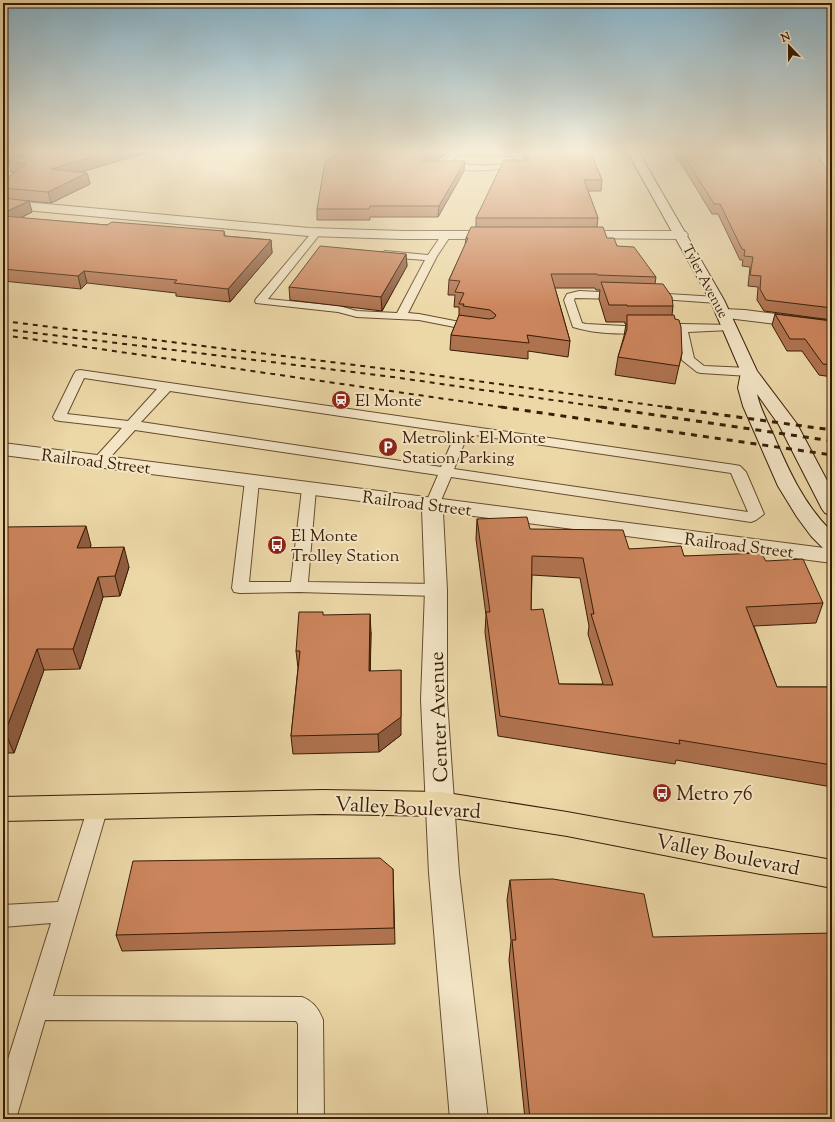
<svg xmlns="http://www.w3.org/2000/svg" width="835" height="1122" font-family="'Sorts Mill Goudy',serif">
<rect width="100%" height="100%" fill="#ecd7a7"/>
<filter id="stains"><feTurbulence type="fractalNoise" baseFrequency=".005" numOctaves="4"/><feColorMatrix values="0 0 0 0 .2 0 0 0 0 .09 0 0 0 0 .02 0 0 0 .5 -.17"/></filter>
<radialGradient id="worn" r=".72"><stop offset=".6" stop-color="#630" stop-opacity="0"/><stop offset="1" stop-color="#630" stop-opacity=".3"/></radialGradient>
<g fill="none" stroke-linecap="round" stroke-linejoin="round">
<g stroke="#654c2e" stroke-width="2">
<path id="service" d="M453 151H522V160L519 165C502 169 456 177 444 161ZM458 155 514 156V160C501 168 467 166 453 161Z
M317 229 322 232 320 234 268 299 339 306 357 311 397 313 425 260 385 257 380 254 385 251 428 255 443 233 446 232 451 235 437 256 408 313 419 314 475 325 479 326 481 328 479 330 475 331 419 320 357 317 338 312 256 303 255 301 256 299 314 230Z
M579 291 621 293 626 296 621 299 575 298 574 300 582 323 586 324 624 326 677 325 681 324 734 325 736 327 734 329 730 330 688 332 694 358 704 366 749 368 753 369 755 372 753 375 749 376 701 373 697 372 682 360 676 332C643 333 605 337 573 327L564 300 567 294Z
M651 293 717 297 722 300 717 303 647 298 646 296Z
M80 370 735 465 740 466 746 472 764 514 756 520 751 522 451 477 439 505 437 508 432 509 427 508 425 505 438 475 135 430 104 464 99 465 94 464 92 461 122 428 60 421 55 420 53 417 74 374 76 371ZM84 378 157 389 128 421 67 414ZM170 391 456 433 441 467 141 422ZM468 434 731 473 748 512 454 469Z
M252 477 257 478 259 481 249 582H291L302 489 304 486 309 485 314 486 316 489 308 582 436 584 442 586 444 590 442 594 436 596 299 592 240 593 234 592 232 588 245 481 247 478Z
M98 798 105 801 108 807 53 996 302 997C313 1001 319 1009 323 1020L324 1119H298V1024L296 1021 45 1020 16 1119H3V1075L51 923 3 927V905L58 902 88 807 91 801Z"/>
</g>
<g stroke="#654c2e" stroke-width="2">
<path id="minor" d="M44 151H61L60 153 21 166 3 174V167Z
M3 200 309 228 403 231H497L502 232 504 235 502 238 497 239H403L309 236 3 208Z
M577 231H681L686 232 688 235 686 238 681 239 572 238 570 235 572 232Z
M724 309 745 310 832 321V331L719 317 716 314 719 311Z
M3 443 832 549V563L443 512 447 590V700L459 873 488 1119H450L429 873 421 700 425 590 422 509 3 455Z"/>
</g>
<g stroke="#381d05" stroke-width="2">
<path id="secondary" d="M627 151H638L724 300 757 371 797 424 832 490V515L825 513 822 509 779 425 757 394C760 408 767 421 773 434 788 469 804 505 832 532V551L824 549 811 536 797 517 778 486 743 406 738 388 741 372 710 300Z"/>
</g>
<g stroke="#381d05" stroke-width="2">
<path id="primary" d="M323 790 441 792 567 812 832 860V888L567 836 441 816 323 814 3 821V797Z"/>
</g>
<use href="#service" fill="#f3e5c6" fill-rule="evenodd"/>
<use href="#minor" fill="#f3e5c6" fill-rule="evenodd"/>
<use href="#secondary" fill="#f3e5c6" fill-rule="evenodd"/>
<use href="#primary" fill="#ecd7a7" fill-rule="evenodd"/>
<path stroke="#381d05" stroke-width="2" stroke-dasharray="5 5" stroke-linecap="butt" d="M3 321 411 372 673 408
M3 329 393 377 608 408
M3 335 508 408"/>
<path stroke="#381d05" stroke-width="3" stroke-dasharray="6 6" stroke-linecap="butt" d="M501 407 832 455
M601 407 832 441
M665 407 832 430"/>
</g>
<path fill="#af724f" stroke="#381d05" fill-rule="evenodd" d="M3 151H152L81 172 87 173 90 184 51 203 29 201 32 212 21 218 107 225 224 231 225 236 271 240 272 253 230 302 176 296V293L87 283 81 289 3 281V181L14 173 11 172 9 163Z
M523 151H590L602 180 601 191H588L598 218 597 227 607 238 656 277 655 284 673 306 672 315 675 319 682 353 675 384 615 375 618 357 624 336 626 324H625V322H606L599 299 600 290H596L595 288H555L570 341 568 357 528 351V359L450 350 451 335 459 316V307H454L455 295H448L449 280 465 245 466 238 476 227V218L525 160Z
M671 151H814L821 159V162L832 173V320L764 311 757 300 758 287 748 286 750 267 742 266 743 260H740L718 214H712L679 160H677Z
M437 161 464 171 438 217H370V220H317V209Z
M406 254 407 266 382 311 290 300 289 287Z
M775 314 832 321V377L819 375 802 351H787L772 325Z
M477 519 629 549 684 556 766 561 823 603 816 623 754 626 777 687H832V787L676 760 675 764 498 736 485 632 486 615 476 539ZM532 575 580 578 589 626 588 634 603 684H559L531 610Z
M3 527 91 545 90 547 129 567 120 596 103 597 80 669 44 670 14 753H3Z
M323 615 371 632 370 671 401 735 379 752 293 754 291 736 298 668 296 651Z
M393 869 395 944 122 951 116 935Z
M510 880 653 937 832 1119H525L509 960 511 941 507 900Z"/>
<path fill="#8e5c40" stroke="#381d05" d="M9 151H39L8 161 9 163 3 165V154Z
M114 151H152L54 180 51 169Z
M436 151H450L422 171V161Z
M465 161 464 171 438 217 439 206Z
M87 173 90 184 51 203 48 192Z
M29 201 32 212 3 226V213Z
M271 240 272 253 230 302 228 289Z
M406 254 407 266 382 311 381 297Z
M84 271 87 283 81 289 78 276Z
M86 526 91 545 83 567 77 548Z
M124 547 129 567 120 596 115 576Z
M98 577 103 597 80 669 73 649Z
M370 614 371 632 370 689 369 671Z
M37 649 44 670 14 753 5 732Z
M401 670V735L379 752 378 734Z"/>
<path fill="#cb845c" stroke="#381d05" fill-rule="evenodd" d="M3 151H9L3 154Z
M37 151H114L51 169 87 173 48 192 3 188V181L26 164 8 161Z
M340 151H436L422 161H465L439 206H370L369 209H317L325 162Z
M526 151H590L602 180H584L598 218H476L504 160H529Z
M681 151H814L821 159H818L832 173V308L766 300 760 289 761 276 750 275 753 257 744 256 745 250 742 249 720 204H714Z
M3 198 29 201 3 213Z
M3 216 107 225 112 222 175 227 224 231V236L271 240 228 289 174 283 177 280 84 271 78 276 3 269Z
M471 227H603L607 238H614L617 246 634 247 656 277 598 275 597 274H551L570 341 527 335 529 343 451 335 459 315 489 319 494 318 496 315 490 310 463 306 464 304H459L464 293 455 292 460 281 449 280 468 238H466Z
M320 246 406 254 381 297 289 287Z
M601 282 663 284 672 297 673 306H627V305H609Z
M775 314 832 321V365L823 364 805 339H790Z
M627 315H674L675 319 679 320 681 327 682 353 679 366 618 357 627 329Z
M527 517 530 529 623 530 629 549 681 546 684 556 761 553 766 561 803 559 823 603 746 607 777 687H832V765L679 740 680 744 500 716 486 612H490L477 519ZM532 556 583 558 594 614H591L613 685 559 684 543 609 531 610Z
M86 526 77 548 124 547 115 576 98 577 73 649H37L5 732H3V527Z
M299 612H323V615L370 614 369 671 401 670V717L378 734 291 736 300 651H296Z
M380 858 393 869 394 928 116 935 133 861Z
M553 879 644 894 653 937 832 933V1119H530L512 940H516L510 880Z"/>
<linearGradient id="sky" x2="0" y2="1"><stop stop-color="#88b6ce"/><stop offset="0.49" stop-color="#f6edd7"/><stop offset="1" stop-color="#f6edd7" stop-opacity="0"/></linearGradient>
<rect width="835" height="309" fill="url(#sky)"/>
<defs>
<g id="station-disc" transform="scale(1)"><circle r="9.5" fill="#8f2418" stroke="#f3e5c6"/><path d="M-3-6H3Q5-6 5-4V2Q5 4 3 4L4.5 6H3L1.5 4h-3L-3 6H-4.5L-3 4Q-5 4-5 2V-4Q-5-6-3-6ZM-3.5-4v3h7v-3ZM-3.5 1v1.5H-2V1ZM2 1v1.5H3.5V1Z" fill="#fff"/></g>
<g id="parking-disc" transform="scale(1)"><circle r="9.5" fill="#8f2418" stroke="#f3e5c6"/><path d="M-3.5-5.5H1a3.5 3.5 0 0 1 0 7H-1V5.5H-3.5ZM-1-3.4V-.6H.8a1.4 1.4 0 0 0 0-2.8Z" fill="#fff"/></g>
<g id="bus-disc" transform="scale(1)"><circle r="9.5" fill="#8f2418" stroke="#f3e5c6"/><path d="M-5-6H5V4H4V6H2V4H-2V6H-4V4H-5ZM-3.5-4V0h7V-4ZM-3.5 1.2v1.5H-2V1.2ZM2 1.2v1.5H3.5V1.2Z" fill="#fff"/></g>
</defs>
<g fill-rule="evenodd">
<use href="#station-disc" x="341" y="400"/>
<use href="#parking-disc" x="388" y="447"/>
<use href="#bus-disc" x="277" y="545"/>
<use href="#bus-disc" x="662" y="793"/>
</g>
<g text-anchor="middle" stroke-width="4" stroke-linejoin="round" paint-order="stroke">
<g font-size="14" fill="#381d05" stroke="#f3e5c6">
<text transform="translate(706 281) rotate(62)" y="5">Tyler Avenue</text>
</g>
<g font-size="17" fill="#381d05" stroke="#f3e5c6" text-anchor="start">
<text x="355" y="406">El Monte</text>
<text x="402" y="443">Metrolink El Monte<tspan x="402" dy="20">Station Parking</tspan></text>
<text x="291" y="541">El Monte<tspan x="291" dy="20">Trolley Station</tspan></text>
</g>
<g font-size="17" fill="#381d05" stroke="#f3e5c6">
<text transform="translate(96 461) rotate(7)" y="6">Railroad Street</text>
<text transform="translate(417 503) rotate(7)" y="6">Railroad Street</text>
<text transform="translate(739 545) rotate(7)" y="6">Railroad Street</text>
</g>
<g font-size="20" fill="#381d05" stroke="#f3e5c6">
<text transform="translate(438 717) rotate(-92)" y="7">Center Avenue</text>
<text transform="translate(408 807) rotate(3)" y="7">Valley Boulevard</text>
<text transform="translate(728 854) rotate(11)" y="7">Valley Boulevard</text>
</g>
<g font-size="20" fill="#381d05" stroke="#f3e5c6" text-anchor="start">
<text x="676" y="800">Metro 76</text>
</g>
</g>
<rect width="835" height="1122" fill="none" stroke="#ecd7a7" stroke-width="16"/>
<rect x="4" y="4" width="827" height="1114" fill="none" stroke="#381d05" stroke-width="2"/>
<rect x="8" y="8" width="819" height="1106" fill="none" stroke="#381d05"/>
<g transform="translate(789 46) rotate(338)" stroke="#f3e5c6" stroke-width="3" paint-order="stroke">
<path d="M0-3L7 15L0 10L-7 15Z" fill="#381d05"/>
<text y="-6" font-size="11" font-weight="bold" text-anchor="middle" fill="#381d05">N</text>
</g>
<rect width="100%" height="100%" filter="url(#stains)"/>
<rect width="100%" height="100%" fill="url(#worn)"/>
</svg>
